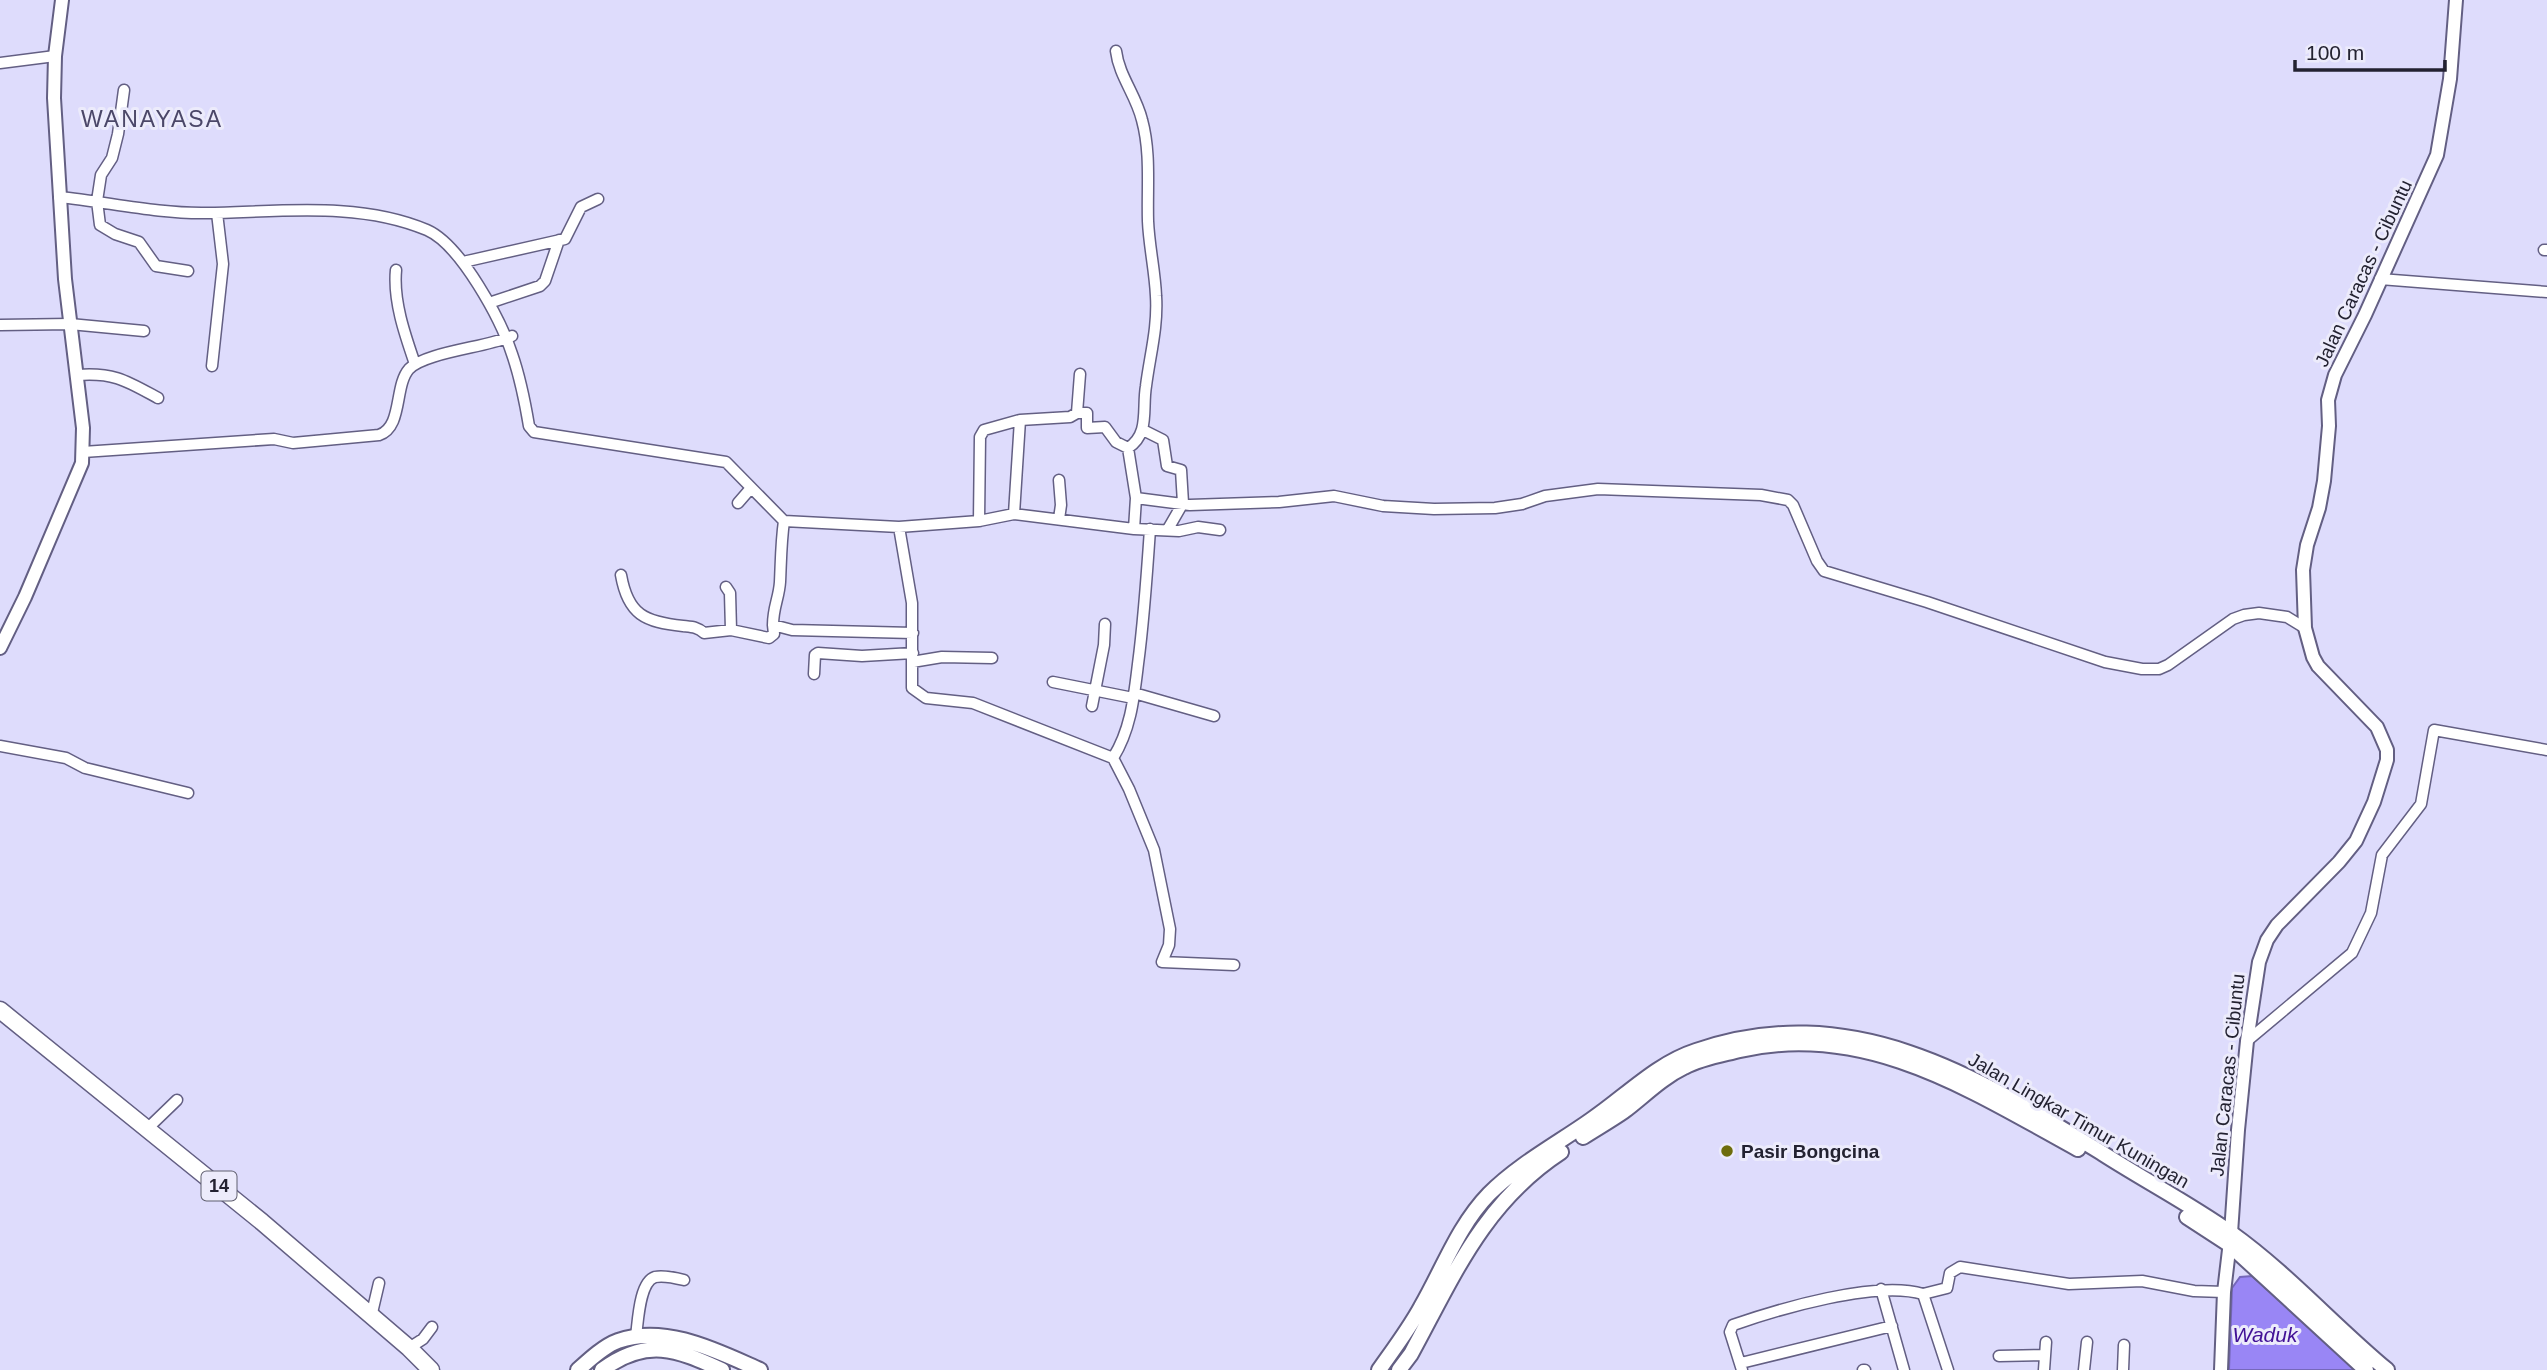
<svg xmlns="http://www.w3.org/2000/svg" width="2547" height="1370" font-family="Arial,sans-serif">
<rect width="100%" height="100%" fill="#dedcfc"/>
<path fill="#9986f5" stroke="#7668ba" stroke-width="2" d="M2252 1276 2358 1370H2229L2232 1288 2240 1277Z"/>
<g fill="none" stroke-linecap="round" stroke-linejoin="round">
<g stroke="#635f83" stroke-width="13">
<path id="minor" d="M0 63 55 56
M124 90 118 134 112 158 101 175 97 201 100 225 115 234 139 242 156 266 188 271
M59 197C108 202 158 214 207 213 278 212 359 201 427 230 461 245 501 320 512 354 520 377 525 402 529 426L534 432 726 462 784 521C781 542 781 561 780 582 779 598 773 607 773 625L792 630 913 633
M2544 250H2547
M463 262 565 239 581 207 598 199
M396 270C393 301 405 335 415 364
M2380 279 2547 292
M489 303 540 286 545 281 559 240
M0 325 70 324 144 331
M212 366 223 264 217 213
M77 375C114 372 127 381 158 398
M1077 413 1080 374
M1143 430 1163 440 1167 466 1181 470 1183 503 1168 529
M1128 448 1136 498 1134 529
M83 452 274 439 293 443 379 435C403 427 394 386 409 369 425 352 489 347 512 336
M1136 498 1190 505 1279 502 1334 496 1383 506 1434 509 1495 508 1522 504 1545 496 1598 489 1761 495 1788 500 1793 505 1817 561 1824 571 1927 602 2105 662 2142 669H2159L2168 665 2233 619 2244 615 2259 613 2287 617 2305 628
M738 503 751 488
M1014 514 1020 420
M1059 519 1061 505 1059 480
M784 521 899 527 979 521 1014 514 1134 529 1179 531 1198 527 1220 530
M979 521 980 437 984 430 1020 420 1070 417 1077 413H1087V428L1105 427 1116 442 1128 448C1150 434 1142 409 1146 386 1150 355 1158 327 1156 296 1155 271 1149 246 1148 221 1147 187 1151 153 1142 120 1136 95 1119 76 1116 51
M899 527 912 603V688L926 698 973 703 1113 758 1129 789 1154 850 1170 929 1169 945 1162 962 1234 965
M621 575C628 615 645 622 683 626 692 627 698 627 704 633L731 630 769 638 774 634 773 625
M726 587 730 593 731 630
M912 662 942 657 992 658
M814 674 815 655 818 653 862 656 913 653
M1053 682 1133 698
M1134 693 1214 716
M1092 706 1104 645 1105 624
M0 746 66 758 85 768 188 793
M1113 758C1131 729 1134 697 1138 664 1144 619 1147 574 1150 529
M2247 1041 2352 953 2371 913 2382 855 2421 804 2434 730 2547 750
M148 1128 177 1100
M1881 1289 1904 1370
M1923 1294 1947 1288 1950 1273 1960 1267 2069 1284 2142 1281 2194 1291 2224 1292
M371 1317 379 1283
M636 1336C638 1323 639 1282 655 1277 664 1275 676 1278 684 1280
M409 1348 423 1339 432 1327
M1999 1356 2045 1355
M1741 1363 1892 1326
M1742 1370 1730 1332 1733 1325C1779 1309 1876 1280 1923 1294L1948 1370
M1863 1370H1865
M2044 1370 2046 1342
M2084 1370 2087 1342
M2123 1370 2124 1345"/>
</g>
<g stroke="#635f83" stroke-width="16">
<path id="tertiary" d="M0 648 25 597 82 463 83 428 65 279 54 98 55 56 62 0
M2221 1370 2224 1292 2231 1233 2238 1130 2247 1041 2259 962 2267 940 2277 925 2339 862 2356 841 2374 802 2387 760V750L2377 727 2318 666 2313 657 2305 628 2303 570 2307 545 2319 508 2324 481 2329 426 2328 400 2335 375 2365 315 2437 155 2450 79 2456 0"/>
</g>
<g stroke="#635f83" stroke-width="18">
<path id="secondary" d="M1583 1137C1597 1128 1611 1120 1624 1111 1644 1096 1661 1078 1684 1067 1701 1058 1720 1055 1740 1050 1866 1021 1972 1091 2078 1149
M2187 1217 2230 1245 2366 1370
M578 1370C589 1360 604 1346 618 1341 665 1324 717 1351 760 1370
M602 1370C647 1337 676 1349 722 1370
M1379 1370C1393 1350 1409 1329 1421 1307 1443 1269 1458 1226 1489 1194 1519 1164 1557 1144 1591 1120 1625 1097 1656 1064 1696 1051 1850 998 1975 1075 2102 1153 2144 1180 2190 1204 2231 1233 2287 1273 2334 1326 2387 1370
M1399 1370 1411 1354C1453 1277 1483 1203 1561 1152"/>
</g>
<g stroke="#635f83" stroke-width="19">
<path id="trunk" d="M0 1010 262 1222 409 1348 431 1370"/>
</g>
<use href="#minor" stroke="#fff" stroke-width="10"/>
<use href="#tertiary" stroke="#fff" stroke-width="12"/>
<use href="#secondary" stroke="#fff" stroke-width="14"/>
<use href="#trunk" stroke="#fff" stroke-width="16"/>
</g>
<circle fill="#6d6c0c" stroke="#ecebfb" stroke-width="2.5" cx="1727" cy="1151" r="7"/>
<g text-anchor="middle" stroke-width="6" stroke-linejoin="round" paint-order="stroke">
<rect fill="#ecebfb" stroke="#5f5e6e" stroke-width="2" x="201.5" y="1171.5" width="35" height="29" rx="5"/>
<g font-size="18" font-weight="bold" fill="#232231">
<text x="219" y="1192">14</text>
</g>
<g font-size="19" fill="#232231" stroke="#ecebfb">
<text transform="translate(2363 273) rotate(-65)" y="7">Jalan Caracas - Cibuntu</text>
<text transform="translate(2227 1075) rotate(-84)" y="7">Jalan Caracas - Cibuntu</text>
<text transform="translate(2079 1120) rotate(30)" y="7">Jalan Lingkar Timur Kuningan</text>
</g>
<g font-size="19" font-weight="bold" fill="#232231" stroke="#ecebfb" text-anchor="start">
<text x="1741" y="1158">Pasir Bongcina</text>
</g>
<g font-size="21" font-style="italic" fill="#421196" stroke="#ecebfb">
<text x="2265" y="1342">Waduk</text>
</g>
<g font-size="23" letter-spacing="2" fill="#4b4768" stroke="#ecebfb">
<text x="152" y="127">WANAYASA</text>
</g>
</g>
<path d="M2295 60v10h150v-10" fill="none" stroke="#232231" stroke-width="3.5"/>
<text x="2306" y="60" font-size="21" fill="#232231" stroke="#ecebfb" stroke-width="5" paint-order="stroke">100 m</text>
</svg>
